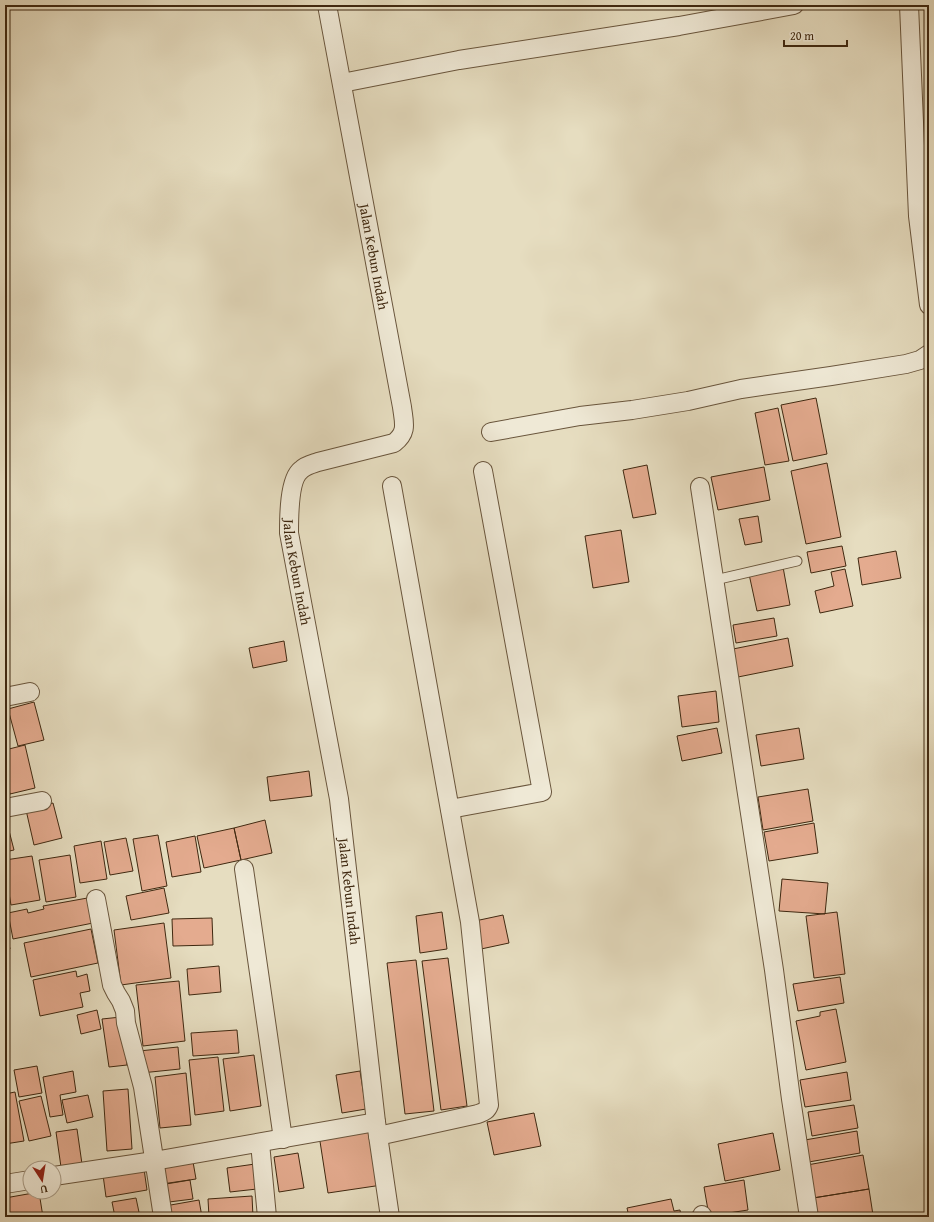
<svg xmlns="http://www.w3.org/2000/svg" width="934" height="1222" font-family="'Gentium Book Plus',serif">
<rect width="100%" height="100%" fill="#e6ddc0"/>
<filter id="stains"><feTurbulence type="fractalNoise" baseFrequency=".005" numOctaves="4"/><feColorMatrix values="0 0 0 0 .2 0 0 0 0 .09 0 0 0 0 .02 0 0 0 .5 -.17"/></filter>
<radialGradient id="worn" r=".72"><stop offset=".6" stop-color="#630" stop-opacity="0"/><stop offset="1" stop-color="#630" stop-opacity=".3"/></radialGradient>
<path fill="#e4ab8f" stroke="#3f2810" d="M926 42H929V74H926Z
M929 204V246L921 206Z
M816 398 827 454 793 461 781 405Z
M778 408 789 461 765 465 755 413Z
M827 463 841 537 806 544 791 471Z
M647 465 656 514 633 518 623 470Z
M764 467 770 500 718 510 711 477Z
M758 516 762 542 745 545 739 519Z
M621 530 629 582 593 588 585 536Z
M842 546 846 566 811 573 807 552Z
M896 551 901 578 862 585 858 558Z
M783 567 790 605 757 611 749 574Z
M845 569 853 606 820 613 815 591 834 586 831 572Z
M774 618 777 636 736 643 733 625Z
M788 638 793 666 738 677 733 649Z
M284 641 287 661 253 668 249 648Z
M716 691 719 722 682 727 678 696Z
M34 702 44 740 18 746 8 709Z
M717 728 722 753 682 761 677 736Z
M799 728 804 759 761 766 756 735Z
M25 745 35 788 10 794 5 774V750Z
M309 771 312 796 270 801 267 777Z
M808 789 813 821 763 830 758 797Z
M53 803 62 838 34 845 26 810Z
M5 815 14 850 5 852Z
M265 820 272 853 241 860 234 828Z
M814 823 818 853 769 861 764 832Z
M234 828 241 860 204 868 197 836Z
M158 835 167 886 142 891 133 839Z
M195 836 201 872 172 877 166 842Z
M126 838 133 871 110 875 104 842Z
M101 841 107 879 80 883 74 846Z
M70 855 76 897 46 902 39 860Z
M32 856 40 900 11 905 5 870V860Z
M782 879 828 883 825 914 779 911Z
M164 888 169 913 131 920 126 896Z
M93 897 98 922 13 939 8 913 27 909 28 913 44 909 43 906Z
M442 912 447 949 420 953 416 916Z
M837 912 845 974 814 978 806 916Z
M503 915 509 943 481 949 475 921Z
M212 918 213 945 173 946 172 919Z
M164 923 171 978 121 985 114 930Z
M5 926 10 949 5 950Z
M91 929 98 963 31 977 24 943Z
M448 958 467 1106 441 1110 422 961Z
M416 960 434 1111 405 1114 387 963Z
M219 966 221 992 189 995 187 969Z
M76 971 77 977 87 974 90 991 80 993 83 1007 40 1016 33 980Z
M840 977 844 1003 798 1011 793 984Z
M179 981 185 1041 143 1046 136 985Z
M836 1009 846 1062 806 1070 796 1021 820 1016V1012Z
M97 1010 101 1029 81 1034 77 1015Z
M121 1017 127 1065 109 1067 102 1019Z
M237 1030 239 1053 193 1056 191 1033Z
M178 1047 180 1069 141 1073 139 1051Z
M254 1055 261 1106 230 1111 223 1059Z
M218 1057 224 1111 195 1115 189 1060Z
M37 1066 42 1093 19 1097 14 1070Z
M73 1071 76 1092 60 1095 63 1115 50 1117 43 1077Z
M360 1071 366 1109 342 1113 336 1075Z
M847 1072 851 1100 805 1107 800 1080Z
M186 1073 191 1125 160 1128 155 1077Z
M128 1089 132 1149 107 1151 103 1091Z
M15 1092 24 1141 5 1144V1094Z
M88 1095 93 1117 67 1123 62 1100Z
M41 1096 51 1136 29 1141 19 1101Z
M854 1105 858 1128 812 1136 808 1112Z
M534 1113 541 1146 494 1155 487 1122Z
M373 1127 382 1185 328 1193 319 1135Z
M77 1129 82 1164 61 1167 56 1132Z
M857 1131 860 1153 803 1163 799 1141Z
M773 1133 780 1170 725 1181 718 1144Z
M298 1153 304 1188 279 1192 274 1157Z
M863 1155 869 1189 813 1198 807 1165Z
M192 1156 196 1179 162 1184 158 1162Z
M255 1164 257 1189 230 1192 227 1168Z
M144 1169 147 1190 106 1197 103 1175Z
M190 1180 193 1199 169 1202 166 1184Z
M744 1180 748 1210 709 1216 704 1187Z
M869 1189 873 1215 860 1217H816L813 1198Z
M39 1192 43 1217H8L5 1198Z
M252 1196 253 1217H209L208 1199Z
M136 1198 140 1217H115L112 1202Z
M671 1199 674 1211 680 1210 681 1217H629L627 1208Z
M199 1200 202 1217H167L165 1206Z
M307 1213V1217H282Z"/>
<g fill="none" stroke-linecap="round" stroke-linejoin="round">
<g stroke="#69553c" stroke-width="11">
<path id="service" d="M715 580 797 561"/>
</g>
<g stroke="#69553c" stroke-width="20">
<g id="minor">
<path id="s1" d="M327 5 402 407C404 423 408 432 394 443L318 462C312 464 306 465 301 470 289 479 289 518 289 533L339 799 376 1122 390 1217"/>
<path d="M909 5 918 216 929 305"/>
<path d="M342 83 459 60 679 26 794 5"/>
<path d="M491 432 580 416 632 410 688 401 741 389 831 376 906 364 920 360 929 354"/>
<path d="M700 487 774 970 791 1099 809 1217"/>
<path d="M5 697 30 692"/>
<path d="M5 808 42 801"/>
<path d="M450 809 542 792 483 471"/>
<path d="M244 869 283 1139"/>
<path d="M96 899 112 985 116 993 121 1001 125 1011 126 1023 143 1087 163 1217"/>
<path d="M378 1136 478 1114C483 1112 487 1111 489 1105L470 922 392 486"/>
<path d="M260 1143 267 1217"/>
<path d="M54 1176 154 1161 376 1122"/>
<path d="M5 1184 30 1180"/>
<path d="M702 1215 703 1217"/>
</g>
</g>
<use href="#service" stroke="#efe9d6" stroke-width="9"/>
<use href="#minor" stroke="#efe9d6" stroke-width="18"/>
</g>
<g text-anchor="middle" stroke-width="3" stroke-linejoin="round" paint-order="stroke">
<g font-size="14" fill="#3f2810" stroke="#efe9d6">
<text dy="5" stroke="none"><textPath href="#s1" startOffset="256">Jalan Kebun Indah</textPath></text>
<text dy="5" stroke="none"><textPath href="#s1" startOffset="651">Jalan Kebun Indah</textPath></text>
<text dy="5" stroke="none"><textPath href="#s1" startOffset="975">Jalan Kebun Indah</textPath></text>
</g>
</g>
<rect width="934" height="1222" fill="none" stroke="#e6ddc0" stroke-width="20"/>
<rect x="6" y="6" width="922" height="1210" fill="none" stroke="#3f2810" stroke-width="2"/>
<rect x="10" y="10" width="914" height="1202" fill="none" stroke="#3f2810"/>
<g transform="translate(42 1180) rotate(168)"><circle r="19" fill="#efe9d6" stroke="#a99c87"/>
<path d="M0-3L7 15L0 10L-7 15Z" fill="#8f2418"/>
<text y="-6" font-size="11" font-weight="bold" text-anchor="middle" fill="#3f2810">U</text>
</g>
<path d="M784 40v6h63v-6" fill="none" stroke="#3f2810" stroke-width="2"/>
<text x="790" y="40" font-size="12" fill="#3f2810" stroke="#efe9d6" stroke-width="3" paint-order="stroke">20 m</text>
<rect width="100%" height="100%" filter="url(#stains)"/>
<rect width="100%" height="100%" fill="url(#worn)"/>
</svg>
